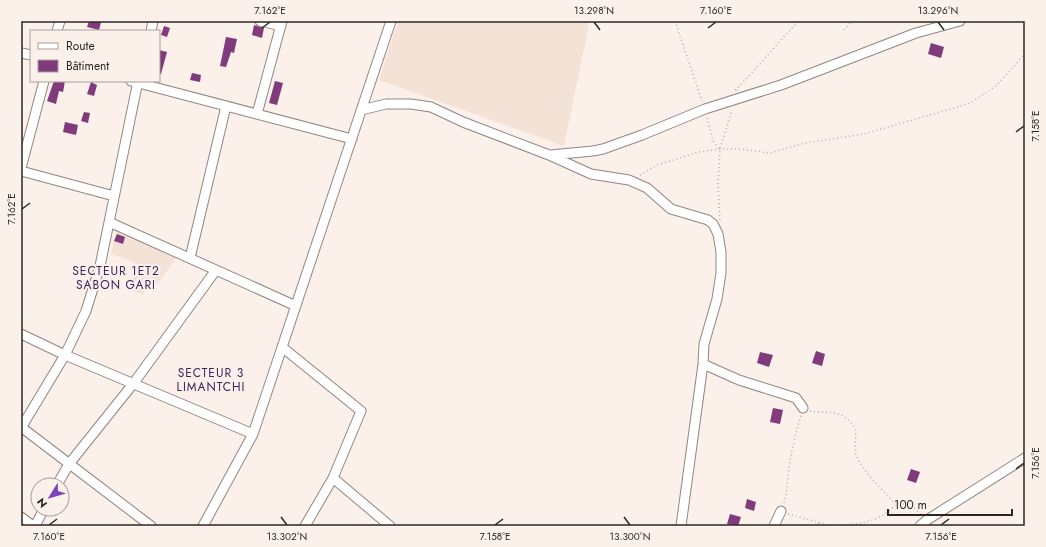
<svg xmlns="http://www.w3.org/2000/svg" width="1046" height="547" font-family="Jost,sans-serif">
<rect width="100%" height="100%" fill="#fbf0ea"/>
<path fill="#f4e2d7" d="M398 21H586L589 24 564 146 379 80Z
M117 229 177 257 153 290 147 286 143 295 130 290 135 273 131 271 134 262 111 254Z"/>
<path fill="#813b7c" d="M89 21 101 22 99 30 87 27Z
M254 25 264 28 262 38 252 35Z
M164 26 170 28 167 37 161 35Z
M226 37 237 39 234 53 231 52 226 67 220 66Z
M931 43 944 47 941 58 928 54Z
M159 50 167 52 161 74H159Z
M192 73 201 75 200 82 190 80Z
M54 81H65L63 92 59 91 56 104 47 101Z
M275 81 283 83 277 105 269 103Z
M91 82 97 85 94 96 87 94Z
M84 112 90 113 88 123 81 121Z
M65 122 78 125 76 135 63 132Z
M117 234 125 237 123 244 114 241Z
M816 351 825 354 822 366 812 363Z
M760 352 773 355 769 367 757 363Z
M773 408 783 410 780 424 770 422Z
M911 469 920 472 916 483 907 480Z
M747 499 756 502 754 511 745 508Z
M730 514 741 517 738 526 727 524Z"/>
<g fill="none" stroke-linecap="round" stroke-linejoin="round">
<g stroke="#908681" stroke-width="11">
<path id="minor" d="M260 21 281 26
M57 31 60 21
M151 31 153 21
M21 53 31 55
M131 81 352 139
M361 110 386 104H411L431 107 463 122 549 155 591 174 629 180 647 188 671 209 708 220 713 224 718 234 721 252V273L717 299 704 344 703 364 681 526
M257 114 282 21
M550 155 593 151 603 149 642 135 705 109 781 85 916 33 960 21
M21 168 44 81
M21 171 114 196
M109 222 296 306
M190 258 226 106
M21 334 65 355 253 434
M282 347 361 411 333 478 305 526
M703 364 739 380 796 398 803 408
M21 427 151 526
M21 428 65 355 86 311 100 266 138 81
M333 478 390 526
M57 485 69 464 133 384 216 270
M21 517 33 526
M35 526 44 509
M203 526 253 434 391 21
M774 526 781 511
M920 526 927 520 1025 458"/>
</g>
<path stroke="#b4aba7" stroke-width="1.5" stroke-dasharray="1 3" stroke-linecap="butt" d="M675 21 702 101
M844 30 852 21
M735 90C758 68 777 43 799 21
M737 91 739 87
M707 118 713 141 719 149
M640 175 657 165 699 152 720 149H740L770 153 805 143 864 134 971 103 996 86 1017 63 1025 52
M720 220 718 184 720 149 732 110
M810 411C821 414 833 410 843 416 865 430 850 441 857 457 864 473 885 492 896 505
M784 503C788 491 787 479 789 467 792 449 796 432 801 415
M788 514 832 526
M815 526 819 523
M836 526C852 525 867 523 882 516 889 512 894 504 903 504 910 504 917 510 921 515"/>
<use href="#minor" stroke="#fff" stroke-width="9"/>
</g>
<path fill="none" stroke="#2b2725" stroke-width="1.5" d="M594 22 600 30M938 22 944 30M262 28 270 22M708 28 716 22M1016 132 1024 126M22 209 30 203M1016 469 1024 463M281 517 287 525M624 517 630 525M49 525 57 519M495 525 503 519M941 525 949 519"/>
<g text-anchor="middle" stroke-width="4" stroke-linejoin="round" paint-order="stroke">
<g font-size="12" letter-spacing="1" fill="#3f245e" stroke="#fbf0ea">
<text x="116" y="275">SECTEUR 1ET2<tspan x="116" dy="14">SABON GARI</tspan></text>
<text x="211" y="377">SECTEUR 3<tspan x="211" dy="14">LIMANTCHI</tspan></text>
</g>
</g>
<rect width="1046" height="547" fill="none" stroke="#fbf0ea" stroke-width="44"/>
<rect x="30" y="30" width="130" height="52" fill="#fbf0ea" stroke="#a8a09b"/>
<rect x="38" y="43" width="20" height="6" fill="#ffffff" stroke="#a8a09b"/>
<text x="66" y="50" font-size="12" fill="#2b2725">Route</text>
<rect x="38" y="60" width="20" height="12" fill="#813b7c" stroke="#a8a09b"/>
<text x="66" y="70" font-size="12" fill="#2b2725">Bâtiment</text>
<g transform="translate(50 497) rotate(233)"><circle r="19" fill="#fbf0ea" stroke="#a8a09b"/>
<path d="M0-3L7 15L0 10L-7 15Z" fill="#7d44bb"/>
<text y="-6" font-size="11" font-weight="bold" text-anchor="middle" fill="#2b2725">N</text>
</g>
<path d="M888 509v6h124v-6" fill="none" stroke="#2b2725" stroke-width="2"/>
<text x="894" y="509" font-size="12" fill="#2b2725" stroke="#fbf0ea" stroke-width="3" paint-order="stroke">100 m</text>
<rect x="22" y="22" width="1002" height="503" fill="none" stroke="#2b2725" stroke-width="1.5"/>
<g font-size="10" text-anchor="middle" fill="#2b2725">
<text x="270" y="14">7.162°E</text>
<text x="594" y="14">13.298°N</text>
<text x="716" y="14">7.160°E</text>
<text x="938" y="14">13.296°N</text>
<text transform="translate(1035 126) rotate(-90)" y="4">7.158°E</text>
<text transform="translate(11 209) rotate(-90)" y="4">7.162°E</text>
<text transform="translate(1035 463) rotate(-90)" y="4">7.156°E</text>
<text x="49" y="540">7.160°E</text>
<text x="287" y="540">13.302°N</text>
<text x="495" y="540">7.158°E</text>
<text x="630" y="540">13.300°N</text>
<text x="941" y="540">7.156°E</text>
</g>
</svg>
